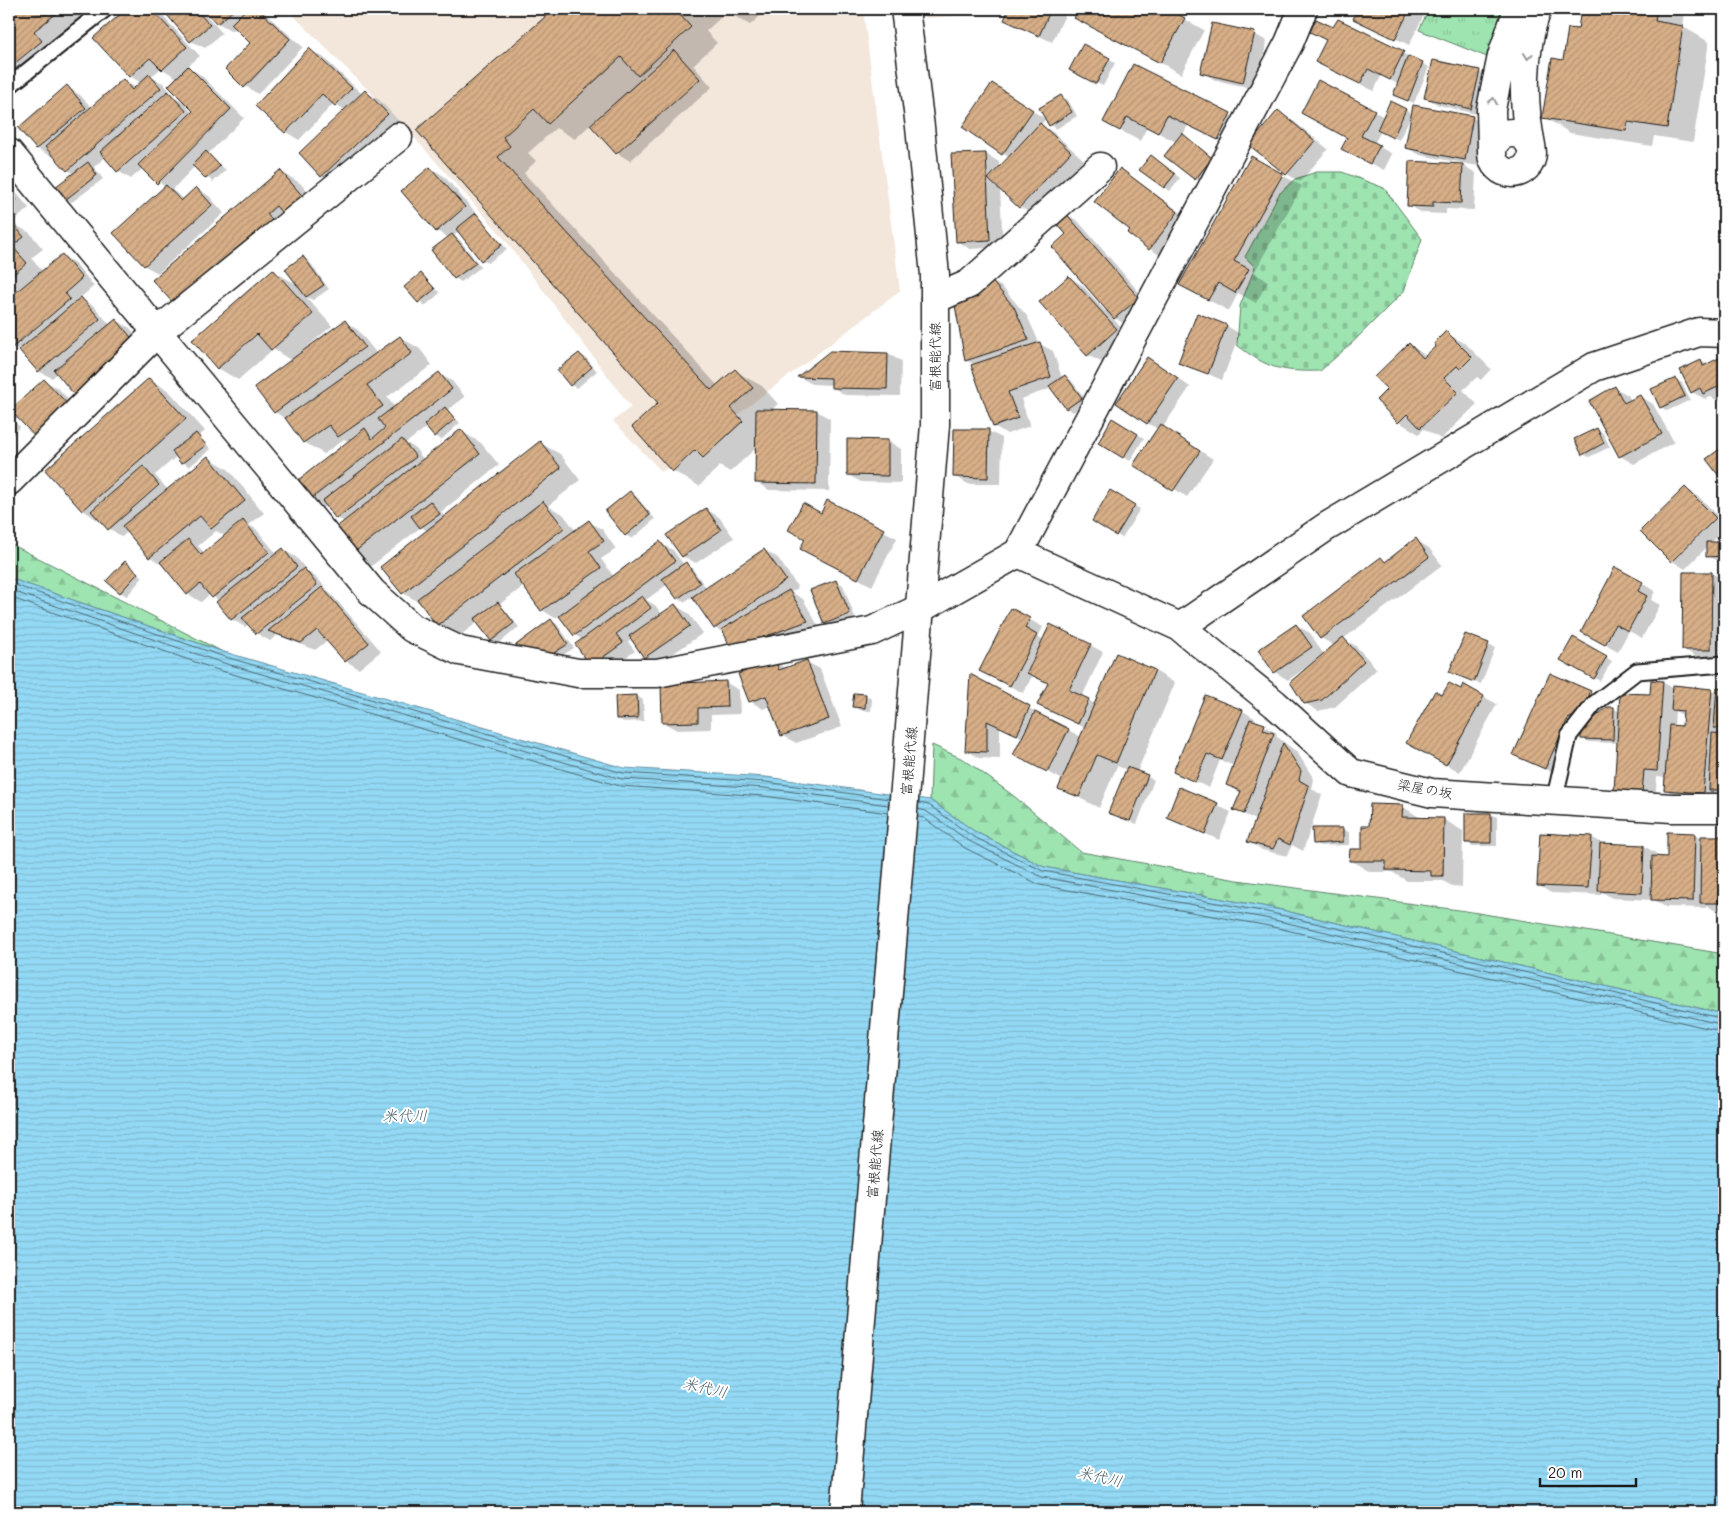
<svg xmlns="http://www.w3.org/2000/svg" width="1733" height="1521" font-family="Mali,'Klee One',sans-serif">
<defs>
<pattern id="grass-tufts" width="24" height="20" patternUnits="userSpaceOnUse" patternTransform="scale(1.25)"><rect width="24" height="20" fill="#9ee4b1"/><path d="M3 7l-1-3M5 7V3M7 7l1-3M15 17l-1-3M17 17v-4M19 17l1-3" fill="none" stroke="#88c398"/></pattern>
<pattern id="forest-firs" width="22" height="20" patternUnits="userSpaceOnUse" patternTransform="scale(1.25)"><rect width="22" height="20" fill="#9ee4b1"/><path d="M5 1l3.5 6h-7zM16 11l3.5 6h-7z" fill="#88c398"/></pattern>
<pattern id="cemetery-stones" width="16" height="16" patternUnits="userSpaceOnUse" patternTransform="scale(1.25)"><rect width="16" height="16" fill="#9ee4b1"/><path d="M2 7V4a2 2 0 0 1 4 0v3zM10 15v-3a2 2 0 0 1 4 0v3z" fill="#88c398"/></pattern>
<pattern id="water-rules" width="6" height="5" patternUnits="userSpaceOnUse" patternTransform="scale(1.25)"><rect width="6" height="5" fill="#93d9f5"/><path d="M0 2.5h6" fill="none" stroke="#7ebad1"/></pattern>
<pattern id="building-hatch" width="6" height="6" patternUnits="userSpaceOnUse" patternTransform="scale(1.25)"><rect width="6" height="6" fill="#d6ae87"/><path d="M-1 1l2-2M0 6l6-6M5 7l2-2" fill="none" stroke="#b79574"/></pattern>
</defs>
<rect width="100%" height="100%" fill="#fff"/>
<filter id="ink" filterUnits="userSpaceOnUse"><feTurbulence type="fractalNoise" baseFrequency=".02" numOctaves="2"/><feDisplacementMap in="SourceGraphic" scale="10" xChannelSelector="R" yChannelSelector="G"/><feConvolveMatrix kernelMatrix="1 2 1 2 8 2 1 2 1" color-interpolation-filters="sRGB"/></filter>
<g filter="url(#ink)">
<path fill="#f3e7db" d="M287 9H863L900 291 662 472 613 421 631 407 499 232 402 124Z
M923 9H1000L999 13 926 18Z"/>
<path fill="url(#grass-tufts)" stroke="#5d8066" d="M1429 9H1504L1487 57 1419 30Z"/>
<path fill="url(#forest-firs)" stroke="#5d8066" d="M9 543 221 651 9 578Z
M932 745 965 760 1015 797 1081 852 1237 880 1466 911 1724 954V1014L1273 908 1044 867 974 831 930 800Z"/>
<path fill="url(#cemetery-stones)" stroke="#5d8066" d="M1316 172H1342L1384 188 1422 239 1404 291 1353 342 1320 371C1282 372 1268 369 1237 345L1240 306 1255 267 1245 257 1279 194 1295 179Z"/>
<path fill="url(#water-rules)" stroke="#638d9e" d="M9 578 221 651 624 768 766 777 930 800 974 831 1044 867 1273 908 1724 1014V1512H9Z"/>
<path fill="#0003" fill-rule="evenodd" d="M9 9H92L94 11 61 53 9 96Z
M128 9H156L200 56 187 67 201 75 244 118 208 154 226 170 213 182 195 166 172 190 184 199 196 188 209 196 224 213 158 273 145 266 114 233 165 187 143 168 131 179 118 171 105 157 94 167 103 179 72 202 66 199 74 174 68 170 53 154 51 156 37 149 19 128 67 87 80 95 92 108 123 80 136 88 141 83 130 76 95 38ZM161 68 177 78 184 102 175 97 163 83 151 77ZM188 105 194 111 192 113 187 107Z
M163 9H201L222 33 205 48 191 41Z
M205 9H260L303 47 258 94 245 86 252 43 236 27 232 31 218 23Z
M556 9H768L750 25 727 12 706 31 717 43 693 65 712 87 630 161 617 153 591 124 575 139 556 128 528 153 536 161 524 173 718 386 735 371 762 386 778 404 770 411H817L830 419 829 491 769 490 756 482V448L730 472 720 466 699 486 673 471 660 403 418 130Z
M1011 9H1068L1052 42 1006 20Z
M1080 9H1166L1204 30 1181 74 1076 17Z
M1359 9H1427L1409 45 1354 18Z
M1582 9H1676V12L1684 16 1682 26 1709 42 1693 142 1654 136 1652 146 1570 133 1544 117 1564 61 1579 30Z
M1338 20 1429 67 1414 103 1394 94 1398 84 1381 76 1374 91 1317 62Z
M1254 34 1267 41 1256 89 1215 80 1202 72Z
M1083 46 1115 63 1103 86 1077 73Z
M309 50 323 57 362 94 365 92 378 99 400 122 335 184 322 176 300 153 345 110 334 103 299 140 286 132 257 106Z
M1133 66 1251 126 1238 150 1188 125 1183 135 1218 162 1202 182 1195 179 1176 142 1147 127 1140 141 1105 122Z
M1479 72 1493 79 1484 116 1439 105 1426 98Z
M993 84 1045 119 1041 125 1054 133 1084 160 1033 214 1019 207 1000 189 1003 247 970 249 957 241 986 154 999 162V169L1010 158 963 127Z
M1061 96 1068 100 1077 116 1056 129 1050 125Z
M1414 107 1473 118 1486 125 1478 166 1420 155 1407 148Z
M1406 110 1412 114 1399 140 1381 131 1374 144 1392 154 1384 170 1356 156 1349 138 1374 111 1384 117Z
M1278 112 1291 119 1328 149 1300 182 1287 174 1251 145Z
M1157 160 1180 178 1170 191 1164 187Z
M1462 165 1476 173 1474 210 1446 209V214L1422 213 1408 205Z
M431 168 444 176 507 249 488 263 482 260 459 231 454 236 459 239 481 267 461 282 455 278 433 250 449 238 437 231 403 191Z
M1121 169 1191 220 1163 257 1150 249 1132 229Z
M280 171 300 183 325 212 195 315Z
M1282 175 1302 186 1254 273 1268 281 1256 303 1238 293 1229 311 1201 296Z
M9 184 29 208 12 223 30 233 43 249 31 258 43 272 62 256 75 263 94 286 80 298 94 306 110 325 116 320 130 328 152 355 58 373 52 378 38 371 23 353 9 342Z
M1064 213 1078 221 1151 306 1128 326 1110 315 1129 337 1101 362 1087 355 1069 277 1082 285 1105 311 1107 309Z
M303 258 309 261 329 289 313 300 306 297 332 326 308 346 310 348 345 322 358 330 377 354 400 337 420 349 432 365 387 397 395 408 439 374 452 381 465 397 448 410 460 423 441 440 427 427 406 443 415 448 424 460 461 431 481 443 499 465 441 512 445 517 540 443 560 454 580 480 548 506 563 514 576 531 589 522 602 529 616 549 601 559 614 577 660 543 673 550 684 565 692 568 707 589 764 550 778 558 798 588 791 592 803 599 820 629 745 655 726 634 715 628 693 596 684 602 678 598 668 584 646 600 655 605 662 614 675 605 688 613 703 633 658 664 645 657 633 639 628 642 635 651 605 672 583 640 575 635 560 615 555 618 542 610 524 586 500 604 519 627 498 644 492 640 478 622 458 637 438 625 422 604 403 593 428 531 421 527 369 568 349 556 345 522 337 518 327 505 321 509 308 501 349 442 344 439 324 454 304 442 287 420 275 412 256 387 292 361 273 349 238 380 218 368 273 271 298 285Z
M421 274 440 293 425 306 406 287Z
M989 280 1002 287 1027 316 1040 344 1053 351 1062 378 1065 376 1071 380 1087 402 1073 412 1067 408 1052 388 1021 399 1030 426 1007 434 994 426 975 365 966 360Z
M1227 326 1240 334 1222 380 1180 362Z
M1446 333 1466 344 1491 369 1481 380 1477 377 1463 390 1477 404 1441 439 1424 429 1419 434 1399 422 1389 389 1409 345 1427 356 1438 346Z
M579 354 586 358 597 371 577 388 571 385Z
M888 354 901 361 900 396 845 395 832 387V385L812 384 799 377Z
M1723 358 1724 398 1718 401 1711 397 1705 399 1692 392 1701 361 1708 365Z
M1160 366 1190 387 1163 427 1213 459 1187 497 1135 464 1158 429 1147 423Z
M149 379 169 391 205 431 199 436 211 449 189 467 177 456 155 475 168 490 208 457 228 469 264 513 249 525 256 529 277 554 283 550 296 557 308 572 317 578 381 651 359 669 346 661 328 640 315 650 277 635 270 641 256 633 249 624 245 627 231 619 219 601 210 594 201 602 188 594 164 566 150 557 128 531 122 537 83 510ZM216 531 226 536 205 553 198 546Z
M1676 380 1682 383 1690 400 1667 411 1661 407Z
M44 381 58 388 86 419 54 449Z
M1615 388 1628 395 1631 401 1640 396 1653 404 1674 442 1634 464 1620 456 1590 401Z
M9 416 20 427 9 439Z
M1113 420 1144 438 1130 461 1099 442Z
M1597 429 1603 433 1610 447 1589 457 1583 454Z
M988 431 1002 438 1001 484H968L954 476Z
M888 441 901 449V483L861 482 848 475Z
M1724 447V478L1708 460Z
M1685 488 1698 496 1724 522V564L1708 556 1707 547 1685 569 1672 561ZM1719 535V543H1711Z
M630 492 636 496 655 519 632 539 626 535 607 511Z
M1111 492 1140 509 1122 538 1093 520Z
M828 502 897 538 872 586 815 556 821 514Z
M706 509 719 517 734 538 696 563 682 556Z
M1416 540 1429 548 1442 565 1343 639 1356 646 1377 669 1335 707 1318 711 1305 703 1304 669 1288 680 1275 672 1296 625 1310 633 1324 655 1335 646 1321 638 1381 559 1387 562Z
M125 562 143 577 127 596 120 592Z
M1712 573 1723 579 1724 575V657H1697L1683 649Z
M836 581 843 585 855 618 831 627 825 624Z
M1642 583 1655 591 1651 600 1660 605 1642 638 1629 631 1618 651 1596 639Z
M1012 610 1043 627 1038 637 1044 640 1090 645 1103 652 1082 697 1095 704 1116 655 1155 671 1175 683 1137 772 1154 780 1137 824 1116 816 1127 770 1117 766 1099 808 1060 788 1063 780 1028 762 1023 738 1000 727V759L979 758 966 750 971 676 1081 737 1085 728 1039 705 1049 684 1033 675 1023 693 994 678Z
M551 621 557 624 574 648 547 665Z
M1465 635 1495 648 1481 684 1457 675Z
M1574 639 1612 661 1600 681 1562 660Z
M775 662 787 669 807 662 820 669 842 727 796 743 782 735 771 706 763 709 750 701Z
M725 682 739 690 740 714 711 715V729L677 730 664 723Z
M1663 682 1674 689 1711 690 1717 693 1718 688 1724 689V732L1722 731 1721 735H1724V797L1716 792V800L1679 797 1665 789 1666 778 1657 777 1655 800 1628 798 1618 743 1589 742 1582 738 1592 721 1581 726 1559 776 1515 754 1590 692 1603 699 1595 719 1613 708 1620 712 1651 696ZM1675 711 1684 716 1683 727H1674Z
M1464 686 1497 704 1460 772 1408 743 1443 697 1461 691Z
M637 696 643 700 644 721 624 722 617 718Z
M866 696 872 699 871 711 860 710 854 707Z
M1243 711 1256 719 1255 721 1277 733 1276 736 1297 752 1314 779 1312 789 1322 795 1303 851 1292 845 1287 856 1262 850 1249 842 1256 820 1235 810 1241 793 1227 785 1234 766 1220 760 1209 788 1175 772Z
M1180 789 1231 812 1219 840 1168 817Z
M1402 806 1422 819H1443L1463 831 1462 887 1452 886 1443 881H1407L1392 872H1370L1350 860 1363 851 1370 828Z
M1491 814 1497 817V846H1473L1466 842Z
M1342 829 1349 832V845L1320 846 1314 843Z
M1695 835 1702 839V837H1724V910H1714L1706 905V908L1665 907 1654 900 1612 898 1602 892 1601 895 1551 893 1538 885 1591 837 1604 844 1644 846 1657 854V858H1668Z"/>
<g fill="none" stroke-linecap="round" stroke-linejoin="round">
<path stroke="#4c6873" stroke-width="1" d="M9 583 219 655 623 773 766 782 889 799
M9 590 217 661 622 779 765 788 888 805
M9 597 215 669 620 786 764 796 888 813
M919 803 929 805 972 836 1043 871 1272 913 1724 1019
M918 809 926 811 969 841 1042 877 1270 919 1724 1025
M918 817 924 818 965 848 1040 885 1269 926 1724 1032"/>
</g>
<path fill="url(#building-hatch)" stroke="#1c1c1c" d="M12 9H62L34 31 42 41 9 68V12Z
M126 9H151L187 47 162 70 150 58 129 77 93 38Z
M162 9H195L210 25 190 42Z
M203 9H235L217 24Z
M246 9H258L290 39 244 88 225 69 250 43 231 24Z
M554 9H688L680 15 691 27 638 76 621 57 548 124 534 109 503 137 510 146 498 157 711 390 735 369 753 388 731 408 743 421 703 458 695 450 672 472 632 427 658 403 416 130Z
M1009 9H1051L1039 36 1004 20Z
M1079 9H1168L1185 18 1160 63 1074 18Z
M1358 9H1410L1395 39 1353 19Z
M1581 9H1657L1655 21 1683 26 1667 128 1628 122 1626 131 1542 118 1552 58 1563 60 1568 28 1578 29Z
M1316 19 1333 27 1338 19 1404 51 1390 80 1368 69 1360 84 1315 62 1326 40 1310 32Z
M1212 23 1255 32 1243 83 1200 73Z
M1083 44 1110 58 1096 84 1069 70Z
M309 48 352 88 335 106 322 94 285 133 255 106Z
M674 50 700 79 616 154 590 125Z
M1408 56 1423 62 1408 101 1393 95Z
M1433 60 1480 70 1471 109 1424 98Z
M1133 64 1231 113 1218 140 1167 115 1158 133 1127 117 1120 131 1103 122Z
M188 66 231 109 157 184 138 165 193 111 168 86Z
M149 74 161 88 67 171 45 147 123 79 132 90Z
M1318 80 1375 110 1361 136 1380 145 1370 164 1341 149 1347 138 1301 113Z
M992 83 1033 110 1002 155 962 127Z
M67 85 86 108 36 149 18 128Z
M365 90 388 114 321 177 299 153Z
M168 91 186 111 117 172 100 152Z
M1061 95 1072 112 1049 126 1039 108Z
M1390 101 1406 109 1393 138 1377 130Z
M1413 105 1473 116 1465 160 1405 148Z
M1278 110 1315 141 1286 175 1249 145Z
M1040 123 1071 152 1019 208 988 179Z
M1182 133 1212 158 1195 180 1164 156Z
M206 151 220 166 206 179 192 165Z
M986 153 990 240 956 242 951 154Z
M1151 155 1175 174 1164 188 1139 170Z
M1251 156 1283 174 1234 261 1249 269 1235 293 1218 283 1208 300 1179 285Z
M1409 161 1463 164 1461 203 1433 202V207L1407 206Z
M88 162 97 175 65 200 55 187Z
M430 167 465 207 436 232 401 191Z
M1120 168 1178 212 1149 250 1127 233 1130 230 1094 202Z
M280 170 306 200 285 217 276 206 267 214 272 220 174 304 152 280Z
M166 185 181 201 196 187 212 205 144 266 113 233Z
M9 191 17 200 9 207Z
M1064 211 1139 298 1114 319 1052 247 1066 234 1053 220Z
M476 213 502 245 481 261 456 229Z
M9 219 24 237 12 246 27 263 9 278Z
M452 234 476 263 454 279 431 250Z
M62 254 82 278 65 293 70 299 12 348 9 344V298Z
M303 256 324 285 306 297 285 269Z
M273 269 313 314 271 350 257 334 217 369 192 340Z
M421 273 435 289 418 303 404 287Z
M1069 276 1117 329 1087 356 1039 302Z
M989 278 1014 307 1029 340 965 361 955 305Z
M81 297 100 319 38 372 19 350Z
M1197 313 1227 325 1208 374 1178 363Z
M116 319 139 347 76 397 54 370Z
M345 320 365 347 274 413 254 387Z
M1446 331 1472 357 1460 369 1457 366 1444 378 1458 392 1420 428 1407 414 1398 423 1376 400 1387 389 1374 377 1409 343 1423 358 1436 346 1434 343Z
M400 336 412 353 367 385 383 406 338 437 329 425 303 443 285 418Z
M1040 342 1051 377 1008 392 1018 418 993 427 971 365Z
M830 351 888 353 887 389 831 388V378L797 377Z
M579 353 592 367 570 386 557 370Z
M1723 356 1724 384 1703 394 1700 388 1691 393 1680 370 1701 360 1703 366Z
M1147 357 1178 378 1147 424 1116 403Z
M439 372 452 389 307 502 293 484 365 428 372 439 385 428 378 419Z
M1065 375 1082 398 1066 409 1049 386Z
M149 378 186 419 82 511 45 470Z
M1676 378 1685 396 1660 408 1651 389Z
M44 379 74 411 40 442 10 410Z
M1615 386 1624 403 1640 395 1662 434 1619 457 1589 401Z
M445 407 455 419 434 437 424 425Z
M756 409 817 410 816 484 755 483Z
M1112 418 1138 434 1123 458 1098 443Z
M1160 424 1200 451 1173 491 1133 465Z
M1597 428 1604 443 1582 455 1574 439Z
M461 429 480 454 348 557 329 533Z
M954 429H989L988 478 953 477Z
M196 433 206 445 181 464 172 451Z
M402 439 416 457 336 519 322 501Z
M847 439 888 440V476L847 475Z
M540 441 561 468 402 594 380 567Z
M1724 446V473L1719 476 1706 459Z
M208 456 245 501 211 529 200 516 149 558 122 526Z
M143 466 159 485 108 530 91 511Z
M1685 487 1716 518 1671 562 1640 531Z
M1110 490 1135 505 1116 536 1092 521Z
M630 491 650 515 625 536 605 511Z
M827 500 884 529 858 579 800 549 805 539 788 530 803 503 821 513Z
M430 501 440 514 420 528 411 516Z
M543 501 564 528 437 626 417 599Z
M1724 503V517L1717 509Z
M706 508 721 530 682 557 666 535Z
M243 520 269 552 212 598 200 584 187 595 160 562 188 539 201 555Z
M589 520 604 541 589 551 601 568 541 611 514 574Z
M1718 530H1724V556L1706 557V542H1718Z
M1416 538 1429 557 1320 639 1303 616 1381 557 1385 562Z
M660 541 675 561 574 636 559 616Z
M283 548 297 567 231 620 216 602Z
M764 549 786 580 714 629 692 597Z
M125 561 138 573 120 593 106 581Z
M686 562 700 583 677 599 662 579Z
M1615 567 1643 582 1638 591 1647 596 1628 631 1615 624 1605 645 1581 632Z
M304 568 317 585 256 634 242 618Z
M1683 572H1712L1711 650H1682Z
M1721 574H1724V646H1721Z
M836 580 850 614 824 624 810 590Z
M322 587 369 643 345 662 317 630 301 643 268 631Z
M789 590 808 621 731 649 722 629Z
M642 596 651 608 616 634 623 643 591 666 575 644Z
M498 602 514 623 491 641 474 619Z
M675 604 690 626 644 658 629 636Z
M1011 608 1030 618 1025 628 1037 635 1010 686 979 671Z
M551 619 568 644 540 662 516 645Z
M1050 624 1091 644 1069 690 1089 699 1078 724 1037 705 1048 683 1027 673Z
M1296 624 1312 647 1274 673 1258 650Z
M1465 634 1489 643 1474 682 1449 672Z
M1343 637 1364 661 1322 700 1304 704 1290 682Z
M1573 637 1607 656 1594 679 1560 660Z
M1116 653 1155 670 1116 763 1097 755 1079 797 1058 789Z
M775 660 779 670 807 660 829 719 781 736 766 696 749 702 738 674Z
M1550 673 1591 691 1581 713 1568 719 1545 769 1513 755Z
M970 674 1030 706 1017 735 987 721V752L965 751Z
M1651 680 1663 681 1657 771 1644 770 1642 793 1614 791 1620 693 1650 694Z
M726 681 727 707 698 708V722L662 723 661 684Z
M1449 683 1461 689 1463 684 1484 696 1446 765 1406 743 1435 691 1442 695Z
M1673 685 1712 689 1703 793 1664 790 1669 725 1682 726 1683 711 1671 710Z
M1717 687 1724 688V728H1714Z
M854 693 866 694 865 708 852 707Z
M637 695 638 718 616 719 615 696Z
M1205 695 1243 710 1222 760 1207 754 1195 782 1173 772Z
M1607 707H1614L1613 740 1581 739V730Z
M1035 712 1069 729 1047 772 1013 755Z
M1250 719 1265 724 1263 730 1274 733 1244 814 1233 810 1241 791 1226 785Z
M1712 733 1724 734V790H1709Z
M1283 743 1301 771 1299 780 1309 786 1290 845 1278 839 1273 849 1247 842Z
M1127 767 1148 775 1130 821 1108 813Z
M1179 787 1218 803 1205 834 1167 818Z
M1370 804 1403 805 1402 817 1444 818 1443 876H1431V871L1386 870V861H1349L1350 849H1362V826H1369Z
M1465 813H1491V843H1465Z
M1312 828H1343V842L1313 844Z
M1667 832 1695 833 1693 901 1651 900 1652 856 1667 857Z
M1540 833 1592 836 1588 888 1537 886Z
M1701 836H1724V890H1719V903H1700Z
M1600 843 1644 845 1642 893 1598 891Z"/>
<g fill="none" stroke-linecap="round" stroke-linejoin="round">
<g stroke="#1c1c1c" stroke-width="19">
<path id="service" d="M9 86 105 9
M1554 801 1569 736 1594 704 1637 671 1724 664"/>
</g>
<g stroke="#1c1c1c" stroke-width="31">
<path id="minor" d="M1492 153a20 20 0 1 1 40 0a20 20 0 1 1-40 0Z
M1531 145C1522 103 1522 50 1537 9
M1492 150 1491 109 1502 56 1518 9
M9 153 372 592 412 628 460 651 578 673H657L872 631 921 608 1018 553 1180 627 1275 704 1351 773 1432 793 1672 808H1724
M935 299 969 284 1100 167
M9 481 157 332 398 137
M1018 553 1289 43 1303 9
M1180 627 1326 527 1594 367 1699 332 1724 333"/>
</g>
<g stroke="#1c1c1c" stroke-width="31">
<path id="secondary" d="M845 1512 935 425V275L920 127 905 9"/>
</g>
<use href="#service" stroke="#fff" stroke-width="15"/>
<use href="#minor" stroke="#fff" stroke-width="28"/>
<use href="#secondary" stroke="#fff" stroke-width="28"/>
</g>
<defs><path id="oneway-chevron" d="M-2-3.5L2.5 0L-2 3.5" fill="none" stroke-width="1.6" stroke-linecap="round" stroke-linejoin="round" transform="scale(1.25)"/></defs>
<g stroke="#999">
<use href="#oneway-chevron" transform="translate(1528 56) rotate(96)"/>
<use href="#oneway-chevron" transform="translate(1493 101) rotate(-79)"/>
</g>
</g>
<g text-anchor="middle" stroke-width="4" stroke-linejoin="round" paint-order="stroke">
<g font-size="14" fill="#1c1c1c" stroke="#fff">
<text transform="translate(935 357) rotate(-90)" y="5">富根能代線</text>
<text transform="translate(909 761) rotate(-85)" y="5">富根能代線</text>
<text transform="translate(1425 789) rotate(10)" y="5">梁屋の坂</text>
<text transform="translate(875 1164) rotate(-85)" y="5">富根能代線</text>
</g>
<g font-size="15" font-style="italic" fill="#465e68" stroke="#fff">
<text x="405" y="1121">米代川</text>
<text transform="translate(705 1388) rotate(13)" y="5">米代川</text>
<text transform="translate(1100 1477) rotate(13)" y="5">米代川</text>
</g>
</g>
<rect width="1733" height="1521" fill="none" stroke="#fff" stroke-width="30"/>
<rect x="15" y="15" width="1703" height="1491" fill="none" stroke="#1c1c1c" stroke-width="2" filter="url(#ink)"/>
<path d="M1540 1478v8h96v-8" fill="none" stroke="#1c1c1c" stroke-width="2.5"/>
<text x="1548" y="1478" font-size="15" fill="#1c1c1c" stroke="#ffffff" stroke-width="4" paint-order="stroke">20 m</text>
</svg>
